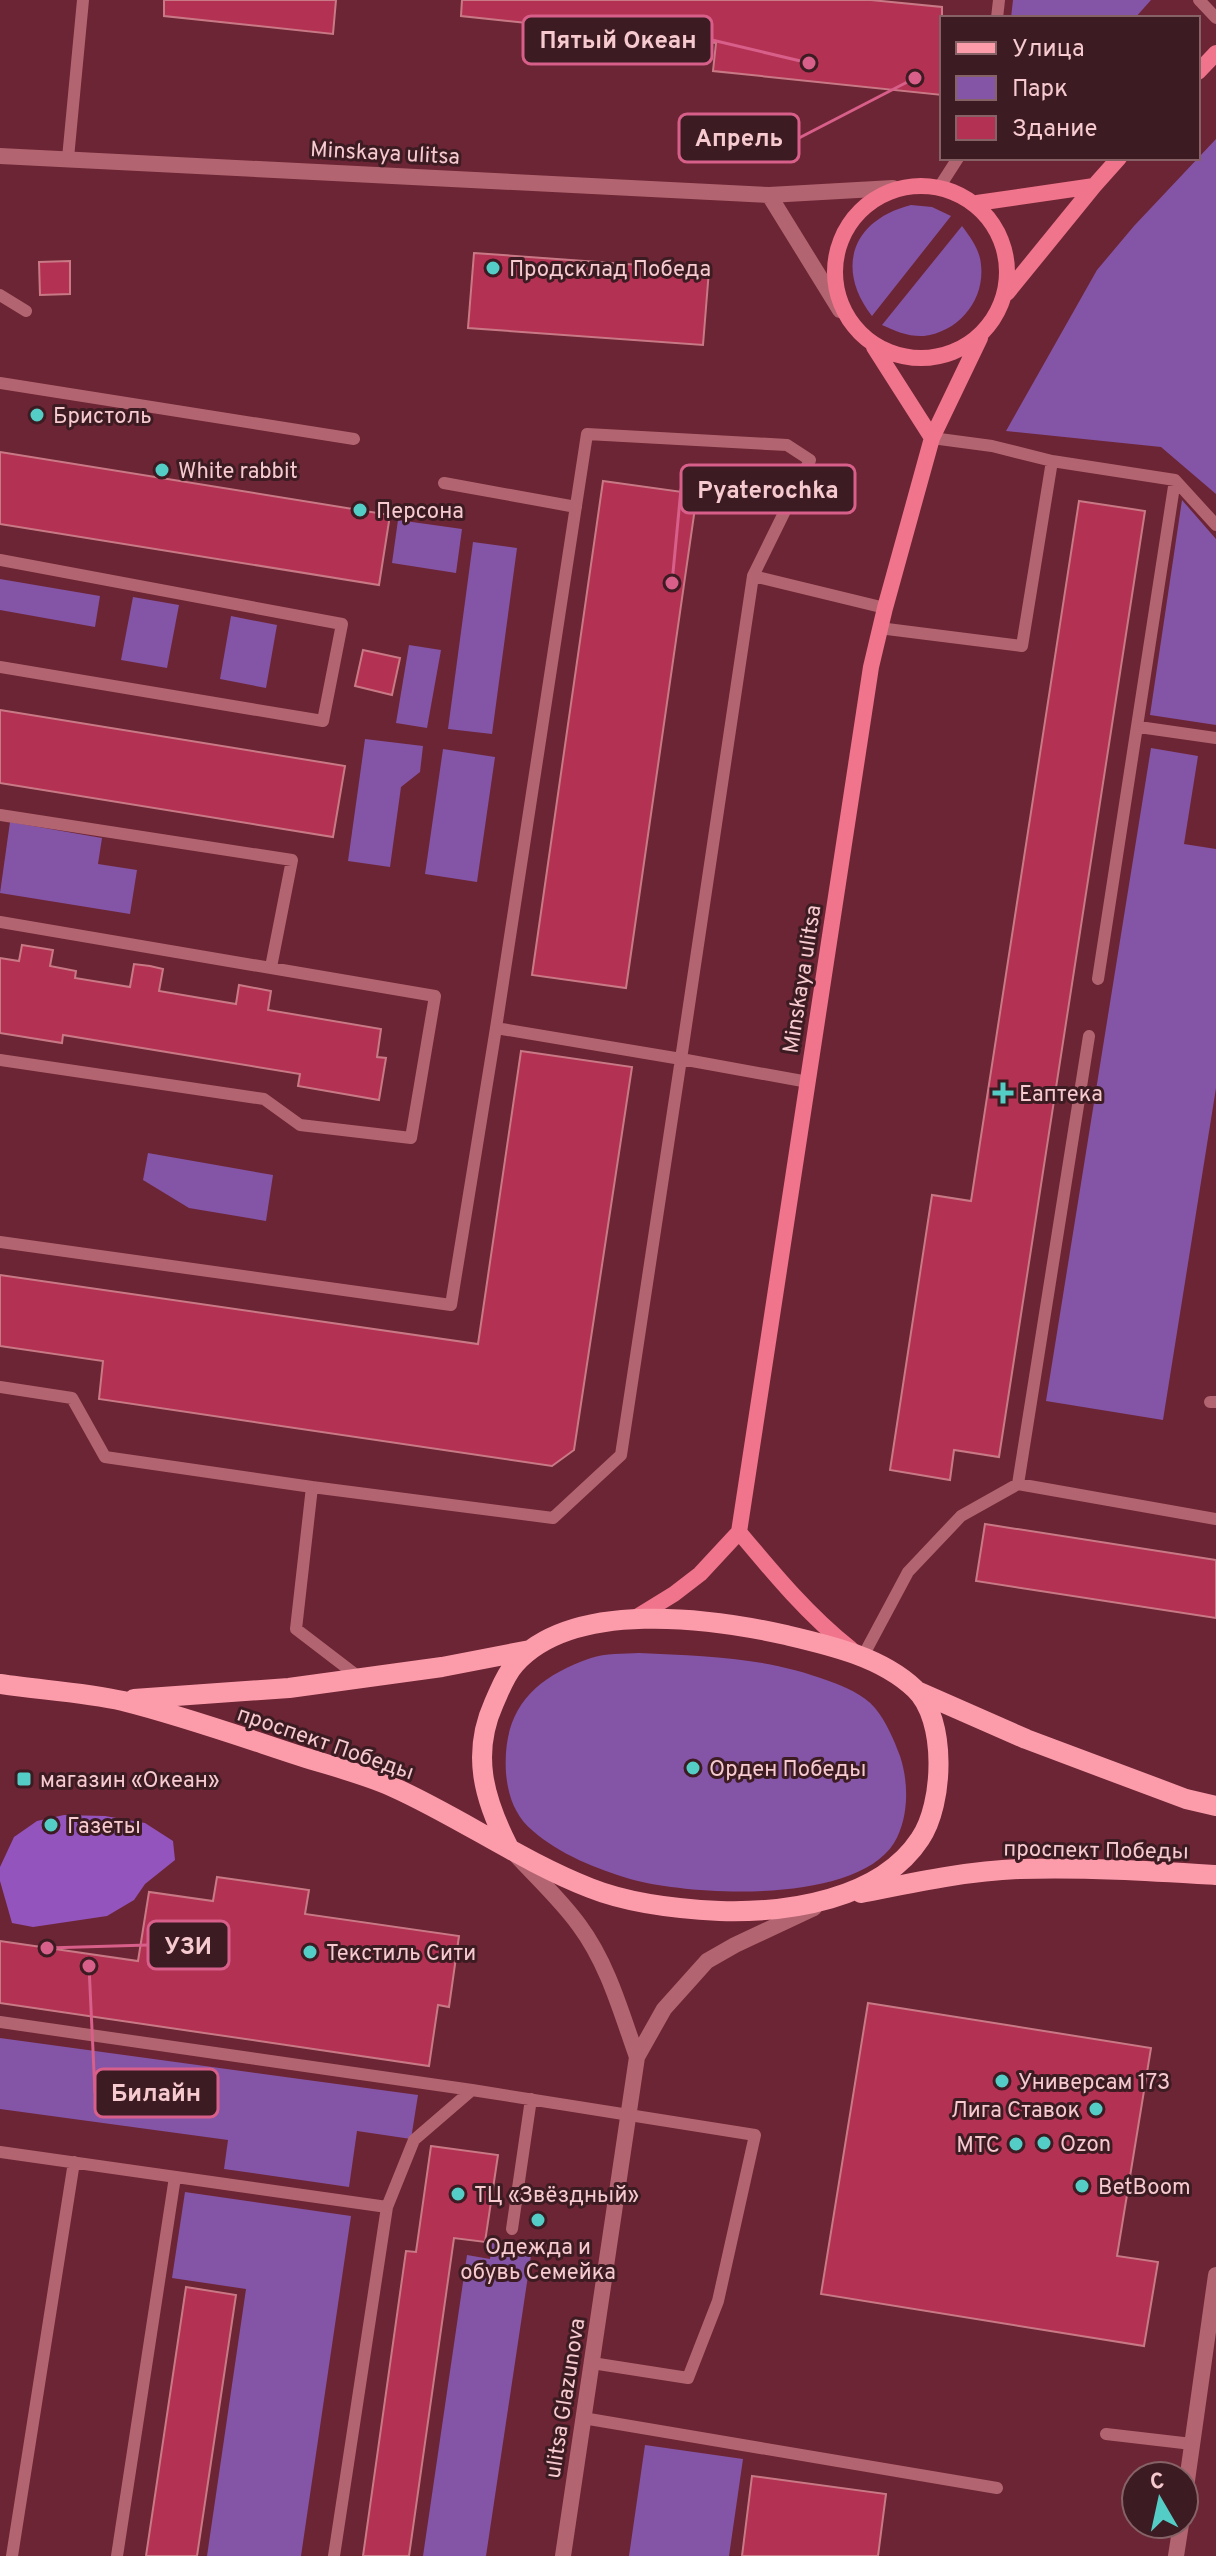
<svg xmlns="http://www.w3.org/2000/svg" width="1216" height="2556" font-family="Overpass,sans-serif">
<rect width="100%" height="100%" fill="#6c2534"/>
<path fill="#8454a6" d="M1013 0H1151L1135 18H1011Z
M1216 139V494L1161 447 1006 431 1097 270 1134 226Z
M911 205 932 207 951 216 872 316C835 268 852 220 911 205Z
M962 226C971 238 980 250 981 265 985 300 959 332 924 336 909 337 895 331 882 325Z
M1182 500 1216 539V725L1150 715Z
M398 520 462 529 456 573 392 563Z
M473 542 517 548 492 734 448 729Z
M0 579 100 596 95 627 0 610Z
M133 597 179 605 167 668 121 660Z
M231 616 277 625 266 688 220 679Z
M409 645 441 650 427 728 396 723Z
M365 739 423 746 420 772 401 787 390 867 348 861Z
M1151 748 1198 756 1184 844 1216 849V1088L1163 1420 1046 1401Z
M443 749 495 757 477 882 425 874Z
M10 822 102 838 98 864 137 870 130 914 0 893Z
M148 1153 273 1175 266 1221 189 1208 143 1180Z
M639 1653C706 1656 765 1657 829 1681 845 1687 863 1694 875 1708 886 1721 894 1740 900 1756 909 1783 909 1818 894 1843 855 1905 691 1896 630 1879 597 1869 559 1854 533 1831 515 1816 508 1796 506 1773 502 1710 533 1678 591 1658 605 1653 624 1654 639 1653Z
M0 2038 418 2095 411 2139 357 2131 349 2187 224 2169 228 2140 0 2109Z
M185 2192 351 2216 301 2556H207L246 2289 172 2278Z
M492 2243 532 2249 486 2556H423L467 2255 490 2259Z
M645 2445 743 2459 729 2556H629Z"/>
<path fill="#9454be" d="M64 1815 105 1816 145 1823 173 1841 175 1860 145 1884 134 1900 107 1916 33 1927 12 1923 0 1881V1867L14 1837 37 1821Z"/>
<path fill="#b33153" stroke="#c97986" stroke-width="2" d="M164 0H336L333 34 164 16Z
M462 0H871L942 7V95L713 71 716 43 461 16Z
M474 253 709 270 703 345 468 328Z
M70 261V294L40 295 39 262Z
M0 452 390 515 379 585 0 524Z
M603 481 697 494 626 988 532 975Z
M1079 501 1145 511 999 1457 954 1450 950 1480 890 1470 932 1195 971 1201Z
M363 650 400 658 392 695 355 686Z
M0 710 345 766 333 837 0 783Z
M22 945 53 950 50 966 76 971 75 978 130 987 134 964 150 966 163 969 159 991 236 1004 239 985 271 991 268 1010 381 1029 377 1057 386 1058 379 1100 298 1086 300 1074 63 1035 62 1043 0 1033V958L19 961Z
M521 1051 632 1067 574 1450 552 1466 99 1399 103 1361 0 1346V1275L478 1344Z
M985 1524 1216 1560V1618L976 1581Z
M217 1877 309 1890 305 1914 459 1936 449 2007 438 2005 429 2066 0 2003V1941L138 1961 149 1892 213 1901Z
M868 2003 1151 2048 1117 2256 1158 2262 1144 2346 821 2294Z
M431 2146 498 2155 485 2242 454 2238 409 2556H363L406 2251 416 2252Z
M186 2287 236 2295 197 2556H146Z
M752 2476 886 2494 878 2556H742Z"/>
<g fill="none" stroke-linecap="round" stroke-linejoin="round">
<path stroke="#b36471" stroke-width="12" d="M1199 0 1216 18
M997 18 999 0
M68 158 83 0
M940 186 958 158
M0 295 26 311
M0 383 354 439
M932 438 992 446 1052 461 1175 480 1216 525
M444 483 576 507
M0 560 342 624 323 721 0 667
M753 576 885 608
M879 628 1022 646 1052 461
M1139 727 1216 738
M0 815 292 860 271 967
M0 922 435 996 411 1138 300 1125 264 1099 0 1060
M1098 979 1175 480
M0 1242 451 1305 496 1028 681 1059 753 576 810 460 787 445 587 434 496 1028
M0 1387 72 1398 105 1457 312 1487 296 1629 360 1678
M1210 1402H1216
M1018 1484 1089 1036
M312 1487 553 1518 621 1455 681 1059 808 1082
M862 1658 908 1572 961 1516 1018 1484 1216 1519
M0 2022 472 2090
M0 2152 387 2207 414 2140 472 2090 755 2135 718 2301 688 2378 592 2363
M512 2229 531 2099
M583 2418 997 2488
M1106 2434 1192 2444
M12 2556 74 2162
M117 2556 175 2177
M334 2556 387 2207"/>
<path stroke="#b36471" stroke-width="16" d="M0 156 769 195 893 188
M769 195 840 310
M516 1855C537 1878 561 1900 579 1925 608 1964 621 2012 637 2057
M1184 2502 1216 2275
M563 2556 637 2057 664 2009 707 1961 735 1945 814 1908
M1176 2556 1181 2524"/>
<path stroke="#f0748b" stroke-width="16" d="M1198 72 1216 53
M835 272a86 86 0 1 1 172 0a86 86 0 1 1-172 0Z
M977 203 1094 186
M1007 293 1094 186 1119 158
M874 347 932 438
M739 1532C774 1574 809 1616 851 1649
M635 1618 674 1594 700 1574 739 1532 871 667 885 608 932 438 980 338"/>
<path stroke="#fc9cab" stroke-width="20" d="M0 1684C40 1690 83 1692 123 1701 183 1716 242 1737 300 1756 331 1766 364 1774 393 1787 460 1817 521 1861 590 1888 630 1904 677 1909 720 1911 787 1913 880 1900 920 1839 944 1804 947 1719 915 1689 882 1657 829 1645 786 1635 711 1618 573 1599 515 1664 505 1675 500 1690 494 1703 471 1754 484 1799 508 1846
M919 1692 1026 1739 1186 1799 1216 1806
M134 1699 289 1688 442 1667 530 1650
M861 1893C912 1883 966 1871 1019 1869 1085 1867 1150 1871 1216 1875"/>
</g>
<g fill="#54cdc7" stroke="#3c1c22" stroke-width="3">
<circle cx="493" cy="268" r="8"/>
<circle cx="37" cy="415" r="8"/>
<circle cx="162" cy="470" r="8"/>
<circle cx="360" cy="510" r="8"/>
<path d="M999 1081h8v8h8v8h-8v8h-8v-8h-8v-8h8z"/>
<circle cx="693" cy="1768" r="8"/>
<rect x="16" y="1771" width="16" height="16" rx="4"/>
<circle cx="51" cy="1825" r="8"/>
<circle cx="310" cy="1952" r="8"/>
<circle cx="1002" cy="2081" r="8"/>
<circle cx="1096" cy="2109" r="8"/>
<circle cx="1044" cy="2143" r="8"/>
<circle cx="1016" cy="2144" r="8"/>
<circle cx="1082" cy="2186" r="8"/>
<circle cx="458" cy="2194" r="8"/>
<circle cx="538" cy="2220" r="8"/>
</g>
<g text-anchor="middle" stroke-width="6" stroke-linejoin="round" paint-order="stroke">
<g font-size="22" fill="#f6cacf" stroke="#3c1c22">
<text transform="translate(385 152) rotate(3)" y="8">Minskaya ulitsa</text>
<text transform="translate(801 979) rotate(-81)" y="8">Minskaya ulitsa</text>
<text transform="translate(326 1742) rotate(19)" y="8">проспект Победы</text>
<text transform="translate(1096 1849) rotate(1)" y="8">проспект Победы</text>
<text transform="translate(564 2398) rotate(-81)" y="8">ulitsa Glazunova</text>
</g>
<g font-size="22" fill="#f6cacf" stroke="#3c1c22" text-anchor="start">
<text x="509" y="276">Продсклад Победа</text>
<text x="53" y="423">Бристоль</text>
<text x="178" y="478">White rabbit</text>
<text x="376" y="518">Персона</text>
<text x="1019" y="1101">Еаптека</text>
<text x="709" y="1776">Орден Победы</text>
<text x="40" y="1787">магазин «Океан»</text>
<text x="67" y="1833">Газеты</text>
<text x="326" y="1960">Текстиль Сити</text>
<text x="1018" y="2089">Универсам 173</text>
<text x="1080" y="2117" text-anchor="end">Лига Ставок</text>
<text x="1060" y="2151">Ozon</text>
<text x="1000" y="2152" text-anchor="end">МТС</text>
<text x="1098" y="2194">BetBoom</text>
<text x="474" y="2202">ТЦ «Звёздный»</text>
<text x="538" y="2254" text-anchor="middle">Одежда и<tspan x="538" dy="25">обувь Семейка</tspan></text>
</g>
</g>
<path fill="none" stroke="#d75f89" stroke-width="3" d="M809 63L712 40M915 78L799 138M672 583L681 489M47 1948L148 1945M89 1966L95 2093"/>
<g fill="#d75f89" stroke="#3c1c22" stroke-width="3">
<circle cx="809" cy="63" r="8"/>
<circle cx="915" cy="78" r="8"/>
<circle cx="672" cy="583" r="8"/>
<circle cx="47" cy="1948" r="8"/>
<circle cx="89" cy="1966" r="8"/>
</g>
<g fill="#3c1c22" stroke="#d75f89" stroke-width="3">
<rect x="523" y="16" width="189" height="48" rx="8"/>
<rect x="679" y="114" width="120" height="48" rx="8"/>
<rect x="681" y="465" width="174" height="48" rx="8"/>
<rect x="148" y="1921" width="81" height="48" rx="8"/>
<rect x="95" y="2069" width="123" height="48" rx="8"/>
</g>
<g font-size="24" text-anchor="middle" font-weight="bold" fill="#f6cacf">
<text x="618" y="48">Пятый Океан</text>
<text x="739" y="146">Апрель</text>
<text x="768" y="498">Pyaterochka</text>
<text x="188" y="1954">УЗИ</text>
<text x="156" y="2101">Билайн</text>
</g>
<rect x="940" y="16" width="260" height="144" fill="#3c1c22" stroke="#866267" stroke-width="2"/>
<rect x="956" y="42" width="40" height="12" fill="#fc9cab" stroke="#866267" stroke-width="2"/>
<text x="1012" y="56" font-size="24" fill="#f6cacf">Улица</text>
<rect x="956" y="76" width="40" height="24" fill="#8454a6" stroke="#866267" stroke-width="2"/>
<text x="1012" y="96" font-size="24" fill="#f6cacf">Парк</text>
<rect x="956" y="116" width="40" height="24" fill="#b33153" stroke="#866267" stroke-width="2"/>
<text x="1012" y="136" font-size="24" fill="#f6cacf">Здание</text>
<g transform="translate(1160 2500) rotate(351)"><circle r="38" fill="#3c1c22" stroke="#866267" stroke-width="2"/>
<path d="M0-6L14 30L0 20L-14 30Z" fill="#54cdc7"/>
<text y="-12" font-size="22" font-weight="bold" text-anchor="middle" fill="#f6cacf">С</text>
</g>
</svg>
